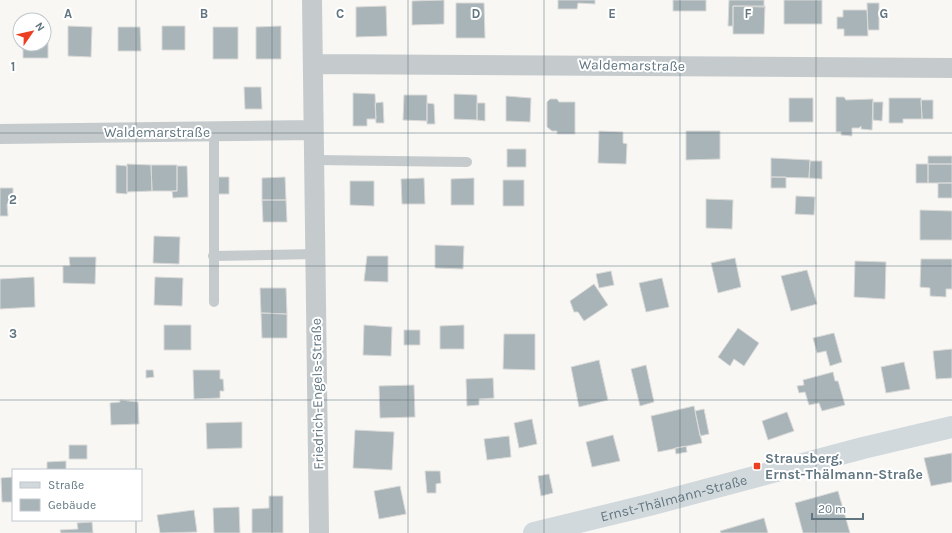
<svg xmlns="http://www.w3.org/2000/svg" width="952" height="533" font-family="Karla,sans-serif">
<rect width="100%" height="100%" fill="#f8f7f4"/>
<path fill="#a9b4b8" stroke="#d9d9d7" d="M444 0V24L412 25V1Z
M558 0H595V4L578 3 577 9H558Z
M673 0H706V11H673Z
M729 0H764V7L733 6V26H728Z
M784 0H822V24H784Z
M456 3H484L485 38H456Z
M867 3H879V30H868Z
M386 6 387 36 356 37V7Z
M733 6H765L764 34H733Z
M843 10H867L868 36H844V29H837V17H843Z
M44 25H48V58H23V44H44Z
M68 26 92 27 91 57 68 56Z
M162 26H185V50H162Z
M281 26V59H256V27Z
M118 27H140L141 51H118Z
M213 27H238V59H213Z
M244 87H261L262 109H245Z
M353 93 375 94 376 119H367V126H353Z
M454 94 477 95V120L454 119Z
M404 95H427V121L403 120Z
M506 96 531 98 530 122 506 121Z
M836 97H844L846 100 873 99 872 130 861 129V126L859 128H852V136L841 135V132H836Z
M789 98H813V122H789Z
M889 98H921L922 119H903V123H889Z
M550 99H557L559 102H575V134H557V131H552L547 127V102Z
M921 100H933V119H922Z
M383 102 384 123H376L375 103Z
M873 102H883L882 121 873 120Z
M427 103 434 104 435 124H427Z
M477 103H485V121L477 120Z
M599 131 623 132V143L627 144 626 164 598 163Z
M686 131H720V159L686 160Z
M507 149H526V167H507Z
M928 156H952V164H928Z
M771 158 810 160 809 178 771 177Z
M810 161H822V179L809 178Z
M127 164 151 165 152 191 127 192Z
M916 164H928V183H916Z
M928 164H952V183H928Z
M116 165 127 166V194L116 193Z
M151 165H177V191H152Z
M177 166H187L188 197 173 198 172 191H177Z
M217 177H229V194H217Z
M285 177 286 200H262V178Z
M771 177H786V188H771Z
M424 178 425 204H402L401 179Z
M474 178V205H451V179Z
M503 180H524V206H503Z
M350 181H374V206L350 205Z
M938 183H952V198H938Z
M0 188H13V204H7L8 216H0Z
M796 196 815 197 814 215 795 214Z
M706 199 733 200 732 229 706 228Z
M262 200H286L287 222H263Z
M920 210 952 211V240H920Z
M154 236 180 237 179 264 153 263Z
M435 245 464 246 463 269 435 268Z
M367 256H388V282L364 281Z
M69 257H96L95 284 63 283V266H70Z
M735 258 741 287 718 293 711 263Z
M921 259H952V289H946V297L930 296V288L920 287Z
M855 261 886 262 885 299 854 297Z
M807 270 817 304 791 311 781 276Z
M611 271 614 285 599 288 596 274Z
M34 277 35 307 0 309V279Z
M155 277 183 278 182 306 154 305Z
M662 278 669 307 646 312 639 283Z
M594 284 608 305 584 321 578 312H574L570 301Z
M260 288H286L287 314 261 313Z
M261 313 287 314V338H262Z
M164 325H191V350H164Z
M364 325 392 327 391 356 363 355Z
M464 325V349H440V326Z
M738 328 759 343 744 366 734 359 730 366 718 357Z
M404 330H420V345H404Z
M834 333 842 362 830 366 826 351 817 353 813 338Z
M504 334H535V370L503 369Z
M952 349V378L936 379 933 351Z
M599 360 608 400 579 407 571 367Z
M904 362 910 389 886 393 881 367Z
M646 365 654 402 640 406 631 369Z
M146 370H153L154 377 146 378Z
M193 370H220V379H223L224 391H220V398L194 399Z
M833 372 835 381H838L845 405 822 411 819 403 809 405 805 392 799 393 797 386 804 385 803 380Z
M493 378 494 398 479 399V405L467 406 466 379Z
M414 385 415 417 380 418 379 386Z
M120 400 138 402 139 424 111 425 110 403 120 402Z
M694 406 702 443 658 452 651 416Z
M704 409 709 434 700 436 695 411Z
M787 412 794 431 768 440 762 421Z
M532 419 537 444 519 448 514 423Z
M242 422V448L207 449 206 423Z
M355 430 394 432 392 470 353 468Z
M613 435 620 461 592 467 586 442Z
M509 436 511 457 487 460 484 439Z
M69 445H87V459H69Z
M686 446 687 452 676 454 675 448Z
M952 453V482L931 486 924 458Z
M66 461V470H47V462Z
M425 471H440L441 483 436 484V493H427Z
M549 474 553 493 541 496 538 476Z
M13 477V502H2L1 478Z
M400 486 406 514 379 519 374 491Z
M838 491 850 533H803L795 503Z
M269 496H283V533H252V509L269 508Z
M239 507 240 533H214L213 508Z
M194 510 197 532 160 533 157 515Z
M764 518 768 533H721L720 531Z
M92 522 93 533H61L60 530 78 529 77 523Z"/>
<g fill="none" stroke-linecap="round" stroke-linejoin="round">
<path stroke="#c5cacc" stroke-width="10" d="M214 132V302
M315 160 467 162
M213 256 316 254"/>
<path stroke="#c5cacc" stroke-width="20" d="M312 0 319 533
M313 64 952 68
M0 134 313 130"/>
<path stroke="#d2d9dc" stroke-width="22" id="s1" d="M534 533 653 504 863 448 952 427"/>
</g>
<path fill="none" stroke="#617681" stroke-width="1" stroke-opacity="0.55" d="M136 0V470M272 0V533M408 0V533M544 0V533M680 0V533M816 0V533M0 133H952M0 266H952M0 400H952M136 520V533"/>
<rect fill="#ec3e20" stroke="#fff" stroke-width="1.5" x="753" y="462" width="8" height="8" rx="2"/>
<g text-anchor="middle" stroke-width="4" stroke-linejoin="round" paint-order="stroke">
<g font-size="14" fill="#617681" stroke="#fff">
<text transform="translate(632 65) rotate(1)" y="5">Waldemarstraße</text>
<text x="157" y="137">Waldemarstraße</text>
<text transform="translate(317 394) rotate(-91)" y="5">Friedrich-Engels-Straße</text>
<text dy="5" stroke="none"><textPath href="#s1" startOffset="144">Ernst-Thälmann-Straße</textPath></text>
</g>
<g font-size="14" font-weight="bold" fill="#617681" stroke="#fff" text-anchor="start">
<text x="765" y="463">Strausberg,<tspan x="765" dy="16">Ernst-Thälmann-Straße</tspan></text>
</g>
</g>
<g font-size="13" text-anchor="middle" font-weight="bold" fill="#617681" stroke="#fff" stroke-width="4" stroke-linejoin="round" paint-order="stroke">
<text x="68" y="18">A</text>
<text x="204" y="18">B</text>
<text x="340" y="18">C</text>
<text x="476" y="18">D</text>
<text x="612" y="18">E</text>
<text x="748" y="18">F</text>
<text x="884" y="18">G</text>
<text x="13" y="71">1</text>
<text x="13" y="204">2</text>
<text x="13" y="338">3</text>
</g>
<rect x="12" y="469" width="130" height="52" fill="#ffffff" stroke="#c0c8cd"/>
<rect x="20" y="482" width="20" height="6" fill="#d2d9dc" stroke="#c0c8cd"/>
<text x="48" y="489" font-size="12" fill="#617681">Straße</text>
<rect x="20" y="499" width="20" height="12" fill="#a9b4b8" stroke="#c0c8cd"/>
<text x="48" y="509" font-size="12" fill="#617681">Gebäude</text>
<g transform="translate(32 32) rotate(56)"><circle r="19" fill="#ffffff" stroke="#c0c8cd"/>
<path d="M0-3L7 15L0 10L-7 15Z" fill="#ec3e20"/>
<text y="-6" font-size="11" font-weight="bold" text-anchor="middle" fill="#617681">N</text>
</g>
<path d="M812 513v6h51v-6" fill="none" stroke="#617681" stroke-width="2"/>
<text x="818" y="513" font-size="12" fill="#617681" stroke="#ffffff" stroke-width="3" paint-order="stroke">20 m</text>
</svg>
